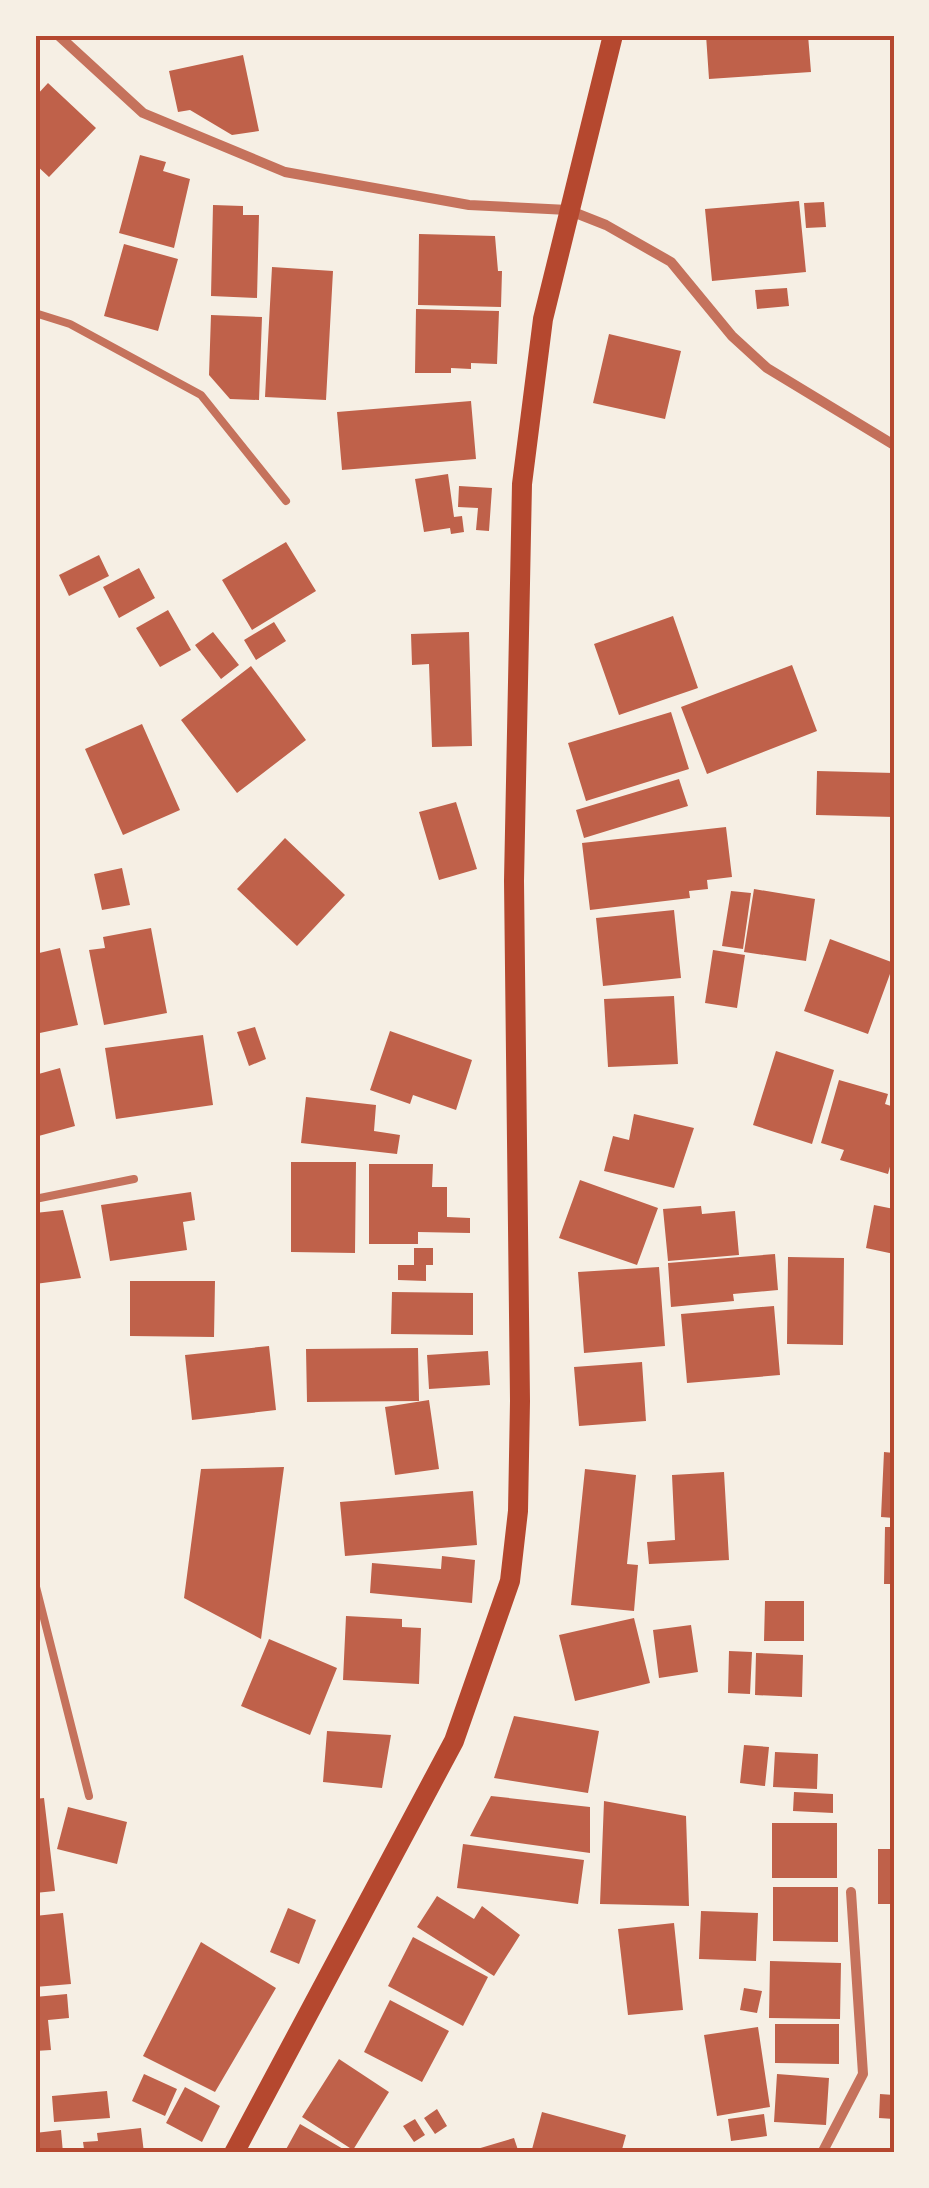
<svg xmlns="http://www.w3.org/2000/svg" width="929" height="2188" font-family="'DM Sans',sans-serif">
<rect width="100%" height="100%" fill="#f6efe4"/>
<path fill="#bf614a" d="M706 35H808L811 72 709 79Z
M243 55 259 131 232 135 190 110 178 112 169 71Z
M48 83 96 128 49 177 35 164V97Z
M140 155 166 162 163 171 190 179 174 248 119 233Z
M799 201 806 272 712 281 705 209Z
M824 202 826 227 806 228 804 203Z
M213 205 243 206V215H259L257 298 211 296Z
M419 234 495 236 498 271H502L501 307 418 305Z
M124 244 178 259 158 331 104 316Z
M272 267 333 271 326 400 265 397Z
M787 288 789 306 757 309 755 290Z
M416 309 499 311 497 364 471 363V369L451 368V373H415Z
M211 315 262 317 259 400 230 399 209 375Z
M609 334 681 351 665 419 593 403Z
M471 401 476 459 342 470 337 412Z
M448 474 454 517 462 516 464 532 451 534 450 528 424 532 415 479Z
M459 486 492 488 489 531 476 530 478 508 458 507Z
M286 542 316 591 252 630 222 580Z
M99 555 109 576 69 596 59 575Z
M139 568 155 598 119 618 103 587Z
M168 610 191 650 160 667 136 628Z
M673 616 698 688 619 715 594 644Z
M274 622 286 641 256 660 244 640Z
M213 632 239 665 221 679 195 645Z
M469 632 472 746 432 747 429 664 412 665 411 634Z
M792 665 817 731 707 774 681 707Z
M251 666 306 740 237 793 181 720Z
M671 712 689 769 586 801 568 743Z
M142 724 180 810 123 835 85 749Z
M817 771 894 773V817L816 815Z
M679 779 688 806 584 838 576 810Z
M456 802 477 869 439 880 419 812Z
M726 827 732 877 707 880 708 889 689 891 690 898 590 910 582 843Z
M285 838 345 895 297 946 237 889Z
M122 868 130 905 102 910 94 874Z
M754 889 815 899 806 961 744 952Z
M731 891 751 893 743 949 722 946Z
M674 910 681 978 603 986 596 918Z
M151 928 167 1013 104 1025 89 950 105 948 103 937Z
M830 939 894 963 868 1034 804 1011Z
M60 948 78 1025 35 1034V954Z
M713 950 745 955 737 1008 705 1003Z
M674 996 678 1064 608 1067 604 999Z
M255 1027 266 1059 249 1066 237 1032Z
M390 1031 472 1060 456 1110 413 1095 410 1104 370 1090Z
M203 1035 213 1105 116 1119 105 1048Z
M776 1051 834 1070 812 1144 753 1125Z
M60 1068 75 1126 35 1137V1075Z
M839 1080 888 1094 885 1104 894 1107V1152L888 1174 840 1160 844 1150 821 1143Z
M306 1097 376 1105 374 1131 400 1135 397 1154 301 1143Z
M634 1114 694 1128 674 1188 604 1171 613 1136 629 1140Z
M291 1162H356L355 1253 291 1252Z
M369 1164H433L432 1187H447V1217L470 1218V1233L418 1232V1244H369Z
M580 1180 658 1208 637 1265 559 1238Z
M191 1192 195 1220 183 1222 187 1250 110 1261 101 1205Z
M874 1205 894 1209V1254L866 1248Z
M701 1206 702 1214 735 1211 739 1255 668 1261 663 1209Z
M63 1210 81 1278 35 1284V1213Z
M414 1248H433V1265H426V1281L398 1280V1265H414Z
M775 1254 778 1290 733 1294 734 1301 671 1307 668 1263Z
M788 1257 844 1258 843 1345 787 1344Z
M659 1267 665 1346 584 1353 578 1272Z
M130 1281H215L214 1337 130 1336Z
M392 1292 473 1293V1335L391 1334Z
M774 1306 780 1375 687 1383 681 1314Z
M269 1346 276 1410 192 1420 185 1355Z
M418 1348 419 1401 307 1402 306 1349Z
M488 1351 490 1385 429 1389 427 1355Z
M642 1362 646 1421 579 1426 574 1367Z
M429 1400 439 1469 395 1475 385 1407Z
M884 1452 894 1453V1518L881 1517Z
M284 1467 261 1639 184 1598 201 1469Z
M585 1469 636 1475 627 1564 638 1565 634 1611 571 1605Z
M724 1472 729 1560 649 1564 647 1542 675 1540 672 1475Z
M473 1491 477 1545 345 1556 340 1502Z
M885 1527H894V1584H884Z
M442 1556 475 1560 472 1603 370 1593 372 1563 441 1569Z
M765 1601H804V1641H764Z
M346 1616 402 1619V1627L421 1628 419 1684 343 1680Z
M634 1618 650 1683 575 1701 559 1635Z
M691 1625 698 1672 659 1678 653 1630Z
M269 1639 337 1668 310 1735 241 1706Z
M729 1651 752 1652 750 1694 728 1693Z
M756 1653 803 1655 802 1697 755 1695Z
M514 1716 599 1731 588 1793 494 1778Z
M327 1731 391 1735 382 1788 323 1782Z
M744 1745 769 1747 765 1786 740 1783Z
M775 1752 818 1754 817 1789 773 1787Z
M794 1792 833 1794V1813L793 1811Z
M491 1796 590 1807V1853L470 1836Z
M44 1798 55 1891 35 1893V1799Z
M604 1801 686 1816 689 1906 600 1904Z
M68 1807 127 1822 117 1864 57 1849Z
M772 1823H837V1878H772Z
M463 1844 584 1860 578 1904 457 1888Z
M878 1849H894V1904H878Z
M773 1887H838V1942L773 1941Z
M437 1896 474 1919 482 1906 520 1935 494 1976 417 1927Z
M288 1908 316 1920 299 1964 270 1952Z
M701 1911 758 1913 756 1961 699 1959Z
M63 1913 71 1984 35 1987V1916Z
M674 1923 683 2010 628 2015 618 1929Z
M413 1937 488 1977 463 2026 388 1986Z
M201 1942 276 1988 215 2092 143 2056Z
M770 1961 841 1963 840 2019 769 2018Z
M744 1988 762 1991 757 2013 740 2010Z
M67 1994 69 2018 48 2020 51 2050 35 2051V1997Z
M390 2000 449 2031 422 2082 364 2052Z
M775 2024H839V2064L775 2063Z
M758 2027 770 2107 717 2116 704 2035Z
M339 2059 389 2092 353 2150 302 2117Z
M144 2074 177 2089 165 2116 132 2101Z
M777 2074 829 2078 826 2125 774 2122Z
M185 2087 220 2106 202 2142 166 2123Z
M107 2091 110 2118 54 2122 52 2096Z
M880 2094 894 2095V2119L879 2118Z
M437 2109 447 2126 435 2134 424 2118Z
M542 2112 626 2135 621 2153H531Z
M764 2114 767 2136 731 2141 728 2119Z
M415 2119 425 2135 414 2142 403 2126Z
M300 2124 350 2153H284Z
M141 2128 144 2153H70L84 2149 83 2142 98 2141 97 2133Z
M61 2130 63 2153H35V2133Z
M514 2138 519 2153H467V2152Z"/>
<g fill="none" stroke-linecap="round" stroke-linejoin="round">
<path stroke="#c5725c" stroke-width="8" d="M35 313 70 324 201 395 286 501
M35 1199 134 1179
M35 1583 89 1796"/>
<path stroke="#c5725c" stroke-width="10" d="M58 35 143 113 285 172 469 205 568 210 606 225 671 262 732 336 767 368 894 445
M822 2153 863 2074 851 1892"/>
<path stroke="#b5482f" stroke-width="20" d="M234 2153 454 1741 510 1581 518 1511 520 1401 514 881 522 484 543 319 613 35"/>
</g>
<rect width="929" height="2188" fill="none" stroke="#f6efe4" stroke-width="75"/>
<rect x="38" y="38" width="854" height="2112" fill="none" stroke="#b5482f" stroke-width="4"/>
</svg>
